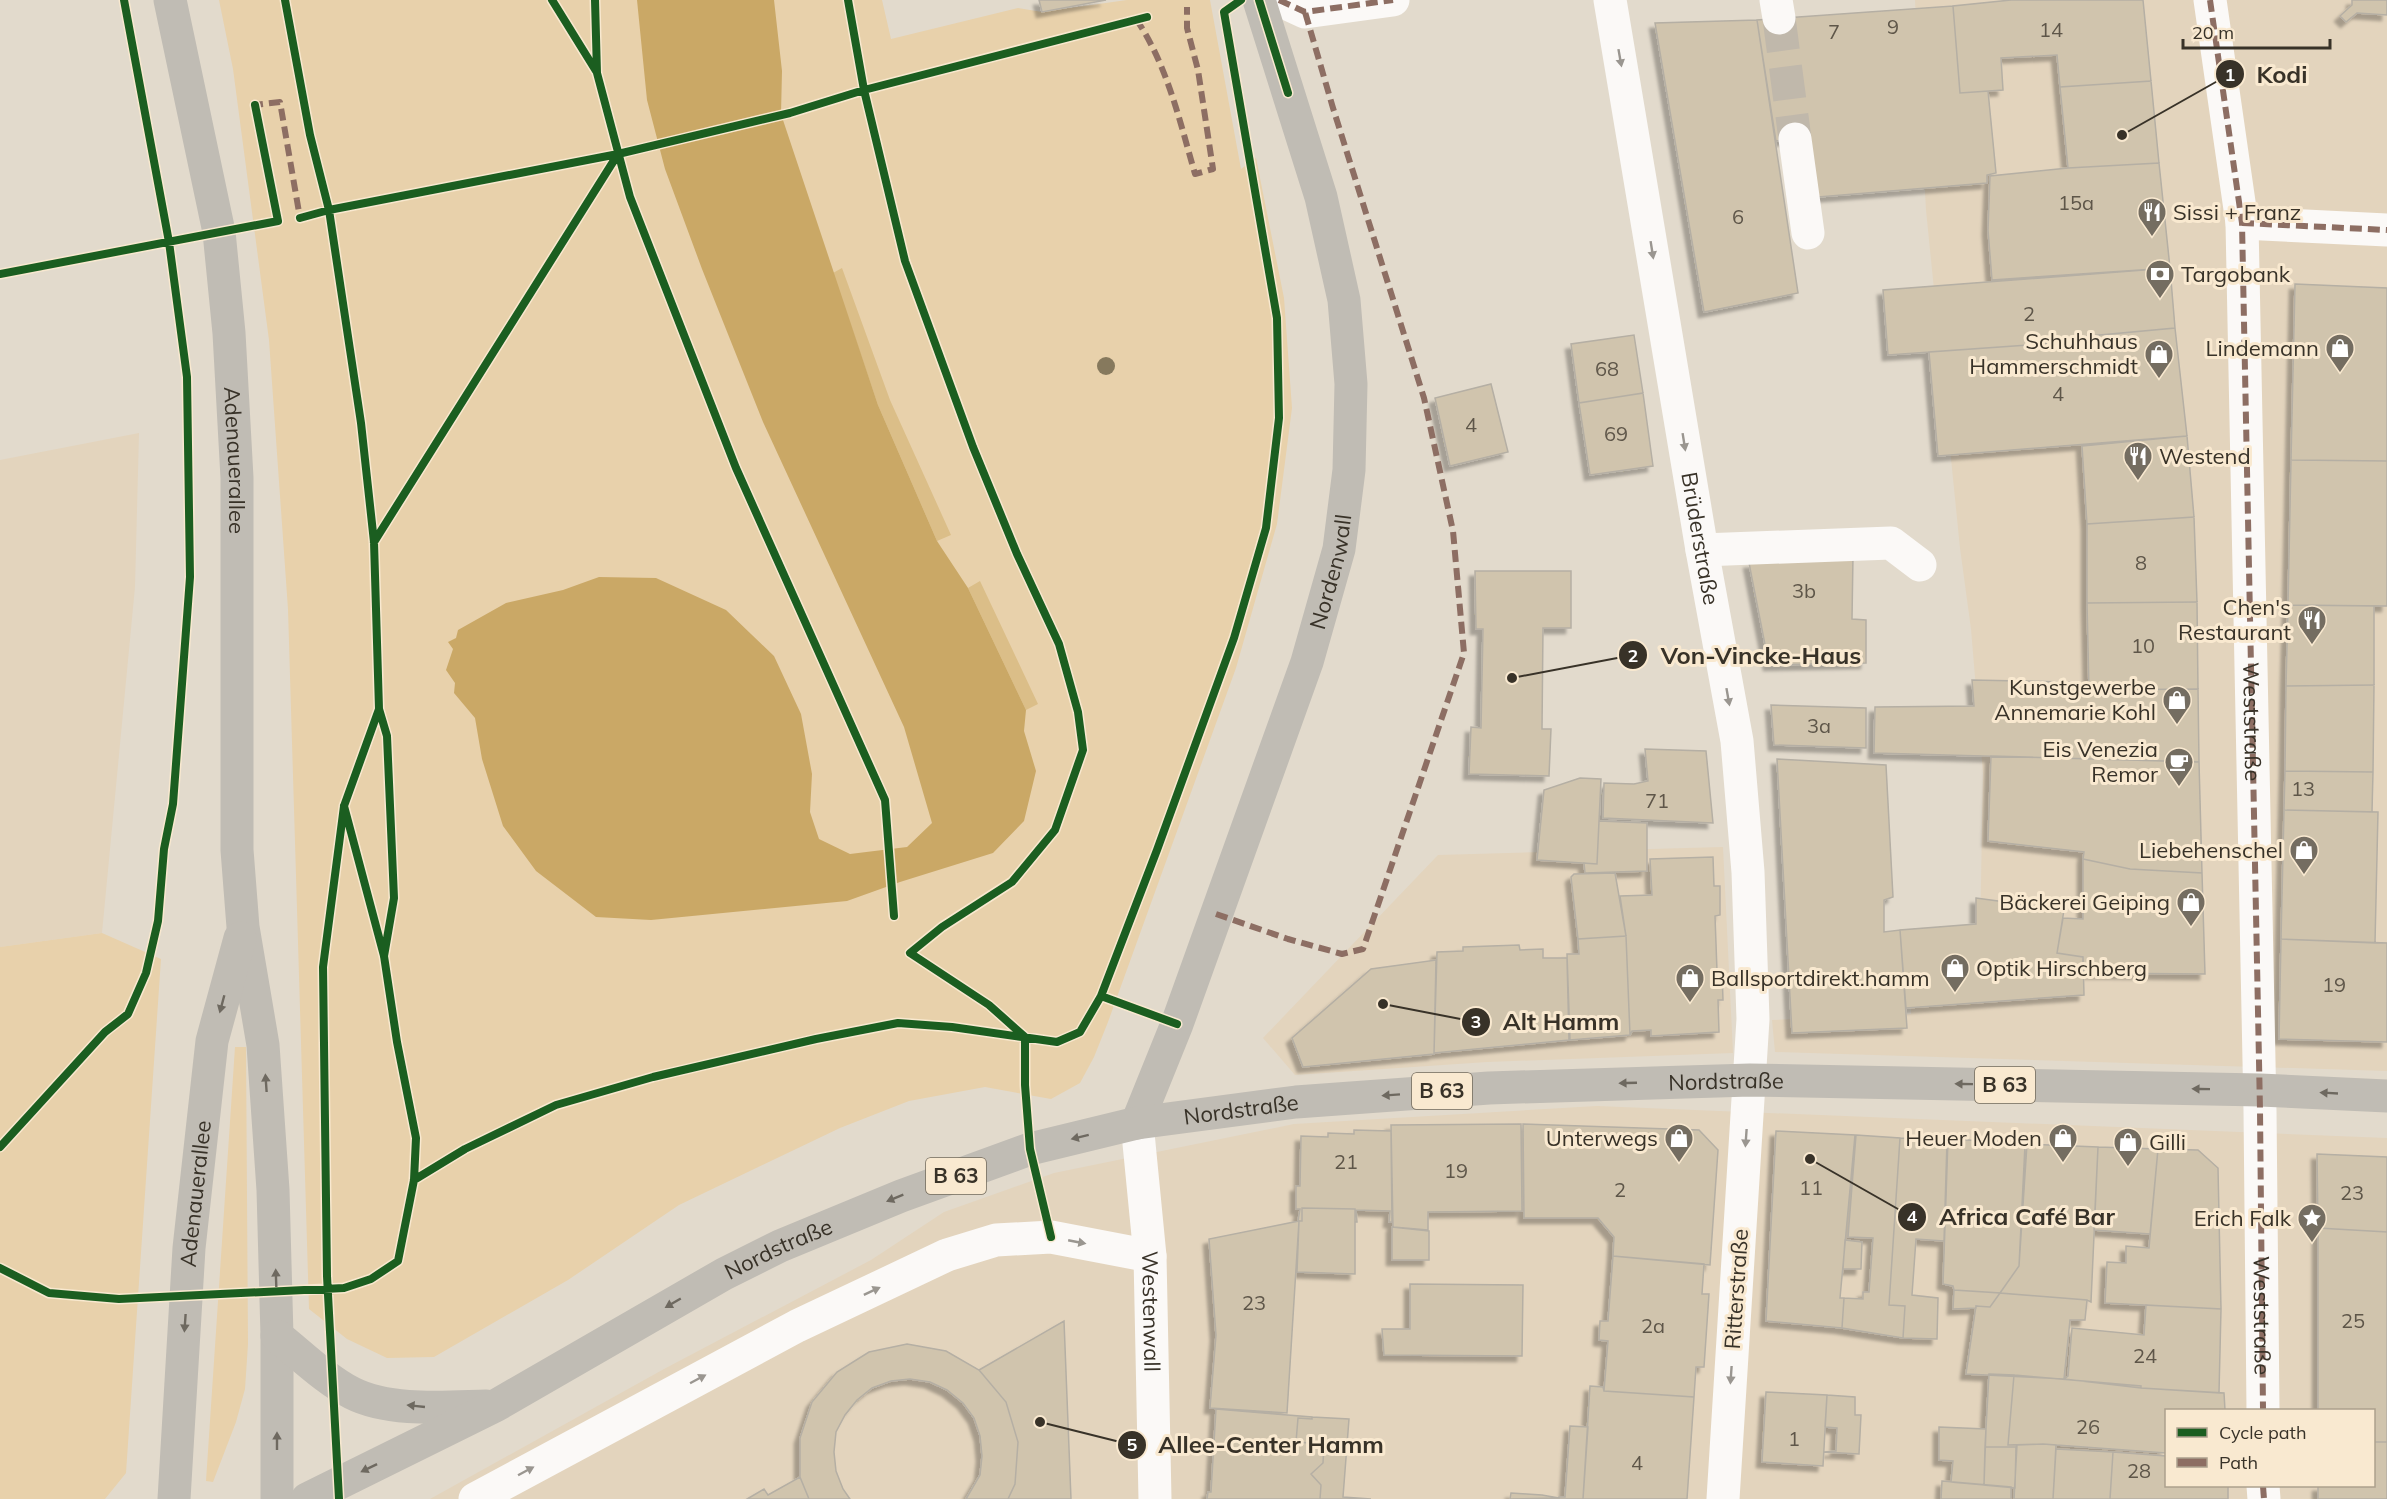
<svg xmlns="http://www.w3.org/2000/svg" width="2387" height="1499" font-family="Mulish,sans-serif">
<defs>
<filter id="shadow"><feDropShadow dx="-5.5" dy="5.5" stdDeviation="1.5" flood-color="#0004"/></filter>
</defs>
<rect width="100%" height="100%" fill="#e2dacc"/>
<path fill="#e3d4bd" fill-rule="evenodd" d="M1915 0H2387V1071L1775 1052 1772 1020 1911 1014 1910 941 1980 937 1983 773 1971 629 1960 548 1926 210Z
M139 433 135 587 102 933 0 947V460Z
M1723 847 1733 1053 1487 1062 1295 1075 1263 1038 1438 855Z
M1597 1106 2387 1138V1499H430L664 1369 871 1260 944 1212 1054 1173 1294 1124ZM2166 1410H2374V1486H2166Z"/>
<path fill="#e8d1ab" d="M219 0H882L891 39 1018 8 1042 12 1127 0H1210L1241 169 1256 158 1284 298 1292 408 1277 524 1236 668 1108 1022 1094 1057 1080 1083 1051 1099 985 1087 909 1101 840 1128 679 1205 568 1280 434 1357 387 1358 347 1339 309 1309 288 609 269 340 233 69Z
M102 933 161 959 126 1473 105 1499H0V947Z
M235 1047H246L248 1344 245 1389 236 1422 213 1482 206 1481Z"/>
<path fill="#dbbe88" d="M842 268 890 400 951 535 937 541 878 405 833 273Z
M980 581 1038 704 1026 710 968 588Z"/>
<path fill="#caa866" d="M637 0H774L782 71 781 114 878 405 937 541 968 588 1026 710 1024 731 1036 771 1024 821 993 853 900 882 847 901 651 920 596 917 536 871 503 826 482 759 475 718 454 693 455 683 446 670 453 649 448 642 456 638 458 630 506 603 563 590 599 577 656 578 726 610 774 656 801 714 812 774 810 812 819 839 850 854 907 847 932 823 904 727 763 422 702 269 665 169 647 100Z"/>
<path fill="#d0c4ad" stroke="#b5afa4" stroke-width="1.5" filter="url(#shadow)" d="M1039 0H1106L1042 12Z
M2011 0H2143L2151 81 2060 87 2057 55 2001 58 2003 90 1960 93 1953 6Z
M2352 0H2387V15L2357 13 2346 22 2340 16 2352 5Z
M1953 6 1960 93 1988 91 1996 173 1987 175V183L1818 197 1810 137 1776 141 1757 20Z
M1757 20 1798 293 1704 312 1655 23Z
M2151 81 2159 163 2068 168 2060 87Z
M2159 163 2170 268 1992 280 1988 230 1990 176 2068 168Z
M2170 268 2175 328 2057 339V343L1888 355 1883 290Z
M2295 284 2387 288V461L2291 460Z
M2175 328 2187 436 1938 456 1929 352 2057 343V339Z
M1634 335 1643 393 1579 403 1571 344Z
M1491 384 1508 452 1450 466 1435 398Z
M1643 393 1653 466 1590 475 1579 403Z
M2187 436 2194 517 2087 524 2082 446Z
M2291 460 2387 461V606L2288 605Z
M2194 517 2197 602 2087 603V524Z
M1853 556 1852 619 1866 620V663L1769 665 1749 563Z
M1475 571H1571V628H1543L1542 729H1551L1549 776 1469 774 1471 727 1481 728 1483 629H1476Z
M2197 602 2198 689 2089 690 2087 603Z
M2288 605 2374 606V685L2286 686Z
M1972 680 2071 682V687L2089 690 2198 689 2199 762 1874 753 1875 707 1974 706Z
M2374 685 2373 772 2285 771 2286 686Z
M1771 705 1866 708V748L1774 745Z
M1645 749 1706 751 1713 823 1603 818 1604 783 1634 784 1648 781Z
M1991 756 2199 762 2202 873 2130 869 2083 859 2084 852 1988 841Z
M1777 759 1886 765 1893 897 1884 900V932L1900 930 1907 1028 1792 1033Z
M2285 771 2373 772 2372 812 2284 810Z
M1580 778 1601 779 1597 864 1537 860 1544 790Z
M2284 810 2378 812 2375 943 2281 939Z
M1599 821 1647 823V871L1585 873 1584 863 1597 864Z
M1713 857 1714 886H1720V915L1715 916 1717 971H1722L1723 1000H1718L1719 1032 1651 1036V1030L1632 1031 1630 1035 1626 936 1620 896 1652 895 1650 859Z
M2083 859 2130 869 2202 873 2205 974 2083 973V957L2057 953 2063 918 2083 919Z
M1615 873 1626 936 1578 939 1571 877 1574 874Z
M1976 898 2064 910 2057 953 2083 957 2084 995 1906 1008 1900 930 1976 924Z
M1626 936 1630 1035 1570 1040 1567 954H1579L1578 939Z
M2281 939 2387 943V1042L2279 1039Z
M1519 945 1520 950 1543 949V958H1567L1569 1040 1434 1053 1437 952 1463 951V947Z
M1436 960 1434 1054 1303 1067 1292 1038 1371 969Z
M1521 1124 1522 1211 1428 1212V1230L1393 1227 1391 1125Z
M1523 1124 1699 1130 1718 1150 1710 1265 1613 1256 1614 1237 1598 1218H1524Z
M1354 1130 1391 1131 1392 1222H1389L1390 1211 1356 1210 1357 1222H1355V1209L1302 1208V1221H1298L1300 1209H1296V1186H1300L1301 1136 1328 1137V1133L1354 1134Z
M1776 1131 1855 1135 1840 1298H1844L1842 1328 1766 1321Z
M1856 1135 1900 1138 1889 1305 1905 1306 1903 1338 1842 1328 1844 1298 1863 1299V1292H1869L1873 1238 1848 1237Z
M1900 1138 1947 1141 1944 1241 1916 1239 1912 1295 1938 1298 1937 1339 1903 1338 1905 1306 1889 1305Z
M1948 1139 2024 1143 2025 1145 2019 1266 2000 1293 1954 1290 1953 1286 1943 1284Z
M2027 1144 2098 1147 2091 1302 2087 1300 2000 1293 2019 1266Z
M2098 1147 2158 1149 2150 1234 2094 1230Z
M2158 1149 2198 1150 2218 1168 2221 1309 2105 1303 2107 1262 2126 1263V1246L2149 1248Z
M2317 1154 2387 1157V1232L2318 1228Z
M1302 1208 1355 1209V1274L1297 1272 1299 1221H1302Z
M1299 1221 1287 1413 1210 1408 1216 1335 1209 1239Z
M1392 1227 1429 1231V1260H1392Z
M2318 1228 2387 1232V1442H2374V1410H2318Z
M1845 1240 1862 1242 1861 1269H1843Z
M1613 1256 1704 1264 1702 1294H1709L1704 1367H1696L1694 1397 1604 1391 1608 1341 1599 1340 1600 1321H1608Z
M1410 1284 1523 1285 1522 1356 1384 1355 1382 1329H1410Z
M1954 1290 2000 1293 1990 1307 1976 1306V1308L1953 1309Z
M2000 1293 2087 1300 2085 1320H2070L2064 1379 1966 1374 1976 1306 1990 1307Z
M2146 1305 2221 1309 2219 1393 2141 1388 2064 1379 2068 1376 2072 1328 2144 1335Z
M1064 1321 1071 1499H1008L1015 1484 1018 1442 1006 1402 979 1370Z
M907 1344 946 1351 979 1370 1006 1402 1018 1442 1015 1484 1008 1499H966L980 1475 982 1456 980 1436 974 1418 963 1403 947 1390 930 1382 910 1379 891 1381 872 1388 857 1400 845 1415 836 1432 834 1452 836 1471 843 1489 850 1499H809L800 1477V1438L812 1402 837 1372 869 1352Z
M1989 1374 2014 1375 2008 1445H2017L2016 1447H1985Z
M2014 1375 2141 1386V1388L2224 1393 2225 1410H2166V1453L2043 1444 2008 1445Z
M1590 1386 1603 1387 1604 1391 1694 1397 1687 1499H1583Z
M1766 1392 1827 1395 1823 1466 1762 1462Z
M1827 1395 1855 1397V1415H1861L1859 1454 1824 1452 1836 1451 1837 1428 1825 1427Z
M1216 1409 1312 1417V1419L1298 1418 1296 1442 1324 1444 1323 1463 1311 1474 1321 1485 1320 1499H1207L1208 1492H1211Z
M1312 1417 1349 1419 1343 1497 1371 1499H1320L1321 1485 1311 1474 1323 1463 1324 1444 1296 1442 1298 1418 1312 1419Z
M1570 1426 1588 1427 1583 1499H1559V1497H1565Z
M1939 1427 1986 1429 1984 1485 1951 1482 1953 1461 1939 1460Z
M2374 1442H2387V1499H2318V1486H2374Z
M2043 1444 2056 1445 2053 1499H2014L2017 1445Z
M1985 1447H2016L2015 1488 1984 1485Z
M2056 1449 2113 1452 2110 1499H2053Z
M2113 1452 2166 1456V1486H2228V1499H2110Z
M800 1477 809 1499H747L764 1489 768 1495Z
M1942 1481 2011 1487V1499H1941Z
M1511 1493 1542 1495 1559 1498 1510 1499Z"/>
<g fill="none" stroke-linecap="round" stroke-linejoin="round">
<path stroke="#c0b8ab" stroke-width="33" stroke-dasharray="33 16" stroke-linecap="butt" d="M1779 18 1795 139"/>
<g stroke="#fbf9f7" stroke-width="33">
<path d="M1279 0 1305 12 1393 0"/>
<path id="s1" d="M1610 0 1702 550 1737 741 1748 872 1753 1019 1723 1499"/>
<path d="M1776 0 1779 18"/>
<path d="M2210 0 2242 223 2260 1110 2263 1410"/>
<path d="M1795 139 1808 233"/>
<path d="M2242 223 2387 230"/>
<path d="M1702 550 1891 543 1920 565"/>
<path id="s2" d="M1137 1123 1150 1256 1155 1499"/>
<path d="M2263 1486 2264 1499"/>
<path d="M475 1499 797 1326 947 1255 996 1240 1051 1237 1150 1256"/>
</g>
<g stroke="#c0bcb4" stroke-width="33">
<path id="s3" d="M170 0 219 232 229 333 237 478V850L243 927 263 1045 273 1190 277 1336V1499"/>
<path id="s4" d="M1137 1123 1177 1024 1307 662 1339 549 1349 470 1351 384 1344 300 1321 197 1259 0"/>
<path d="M277 1336C301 1355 325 1379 352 1393 389 1412 445 1407 486 1406"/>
<path id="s5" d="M174 1499 189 1248 212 1041 240 938"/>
<path id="s6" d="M307 1499 495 1406 724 1274 780 1246 901 1196 1030 1149 1137 1123 1296 1102 1489 1088 1750 1080 2260 1090 2387 1096"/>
</g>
<g stroke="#8d6e63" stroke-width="6" stroke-dasharray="12 6" stroke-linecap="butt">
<path d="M1279 0 1305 12 1393 0"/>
<path id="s7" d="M2210 0 2242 223 2260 1110 2263 1410"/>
<path d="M1136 19C1167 64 1180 122 1195 174L1213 169 1198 70 1187 28V7"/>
<path d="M255 109V105L280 102 300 218 304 217"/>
<path d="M2242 223 2387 230"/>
<path d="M1216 914 1288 939 1342 954 1363 949 1464 653 1453 531 1424 398 1333 108 1305 12"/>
<path d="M2263 1486 2264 1499"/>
</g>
<g stroke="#f9e9d0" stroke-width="11">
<path id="cycleway" d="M285 0 310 135 329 210 361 423 374 542 379 709 387 736 394 898 384 956
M552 0 596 71
M595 0 597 73 630 197 736 468 885 800 894 916
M848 0 864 90 905 261 973 447 1017 554 1059 644 1078 712 1083 750 1055 830 1012 882 942 927 910 953 989 1005 1025 1037V1085L1030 1149 1051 1237
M1259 0 1288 93
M300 218 329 210 618 154 790 113 864 90 1147 17
M0 274 278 221 255 105
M374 542 618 154
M1101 996 1177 1024
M0 1147 105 1032 128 1014 146 973 158 921 164 849 173 804 190 577 187 377 169 242 124 0
M414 1180 465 1149 556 1105 653 1077 816 1039 898 1023 952 1027 1057 1042 1080 1032 1101 996 1157 850 1234 638 1266 528 1279 418 1277 318 1224 12 1241 0
M0 1268 49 1293 119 1299 344 1288 371 1279 398 1261 414 1180 416 1138 397 1042 384 956 344 806
M339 1499 327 1276 323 967 344 806 379 709"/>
</g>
<use href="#cycleway" stroke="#1b5e20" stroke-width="8"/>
</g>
<circle fill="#86795d" cx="1106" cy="366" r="9"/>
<defs><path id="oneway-solid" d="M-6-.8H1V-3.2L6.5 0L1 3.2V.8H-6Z" transform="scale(1.5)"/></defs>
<g fill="#9a9690">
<use href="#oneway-solid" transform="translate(1620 58) rotate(80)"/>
<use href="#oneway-solid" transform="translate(1652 250) rotate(81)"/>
<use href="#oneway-solid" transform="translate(1684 442) rotate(81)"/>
<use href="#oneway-solid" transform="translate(1728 697) rotate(80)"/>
<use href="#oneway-solid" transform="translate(1746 1138) rotate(94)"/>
<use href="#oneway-solid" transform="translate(1077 1242) rotate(11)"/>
<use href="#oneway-solid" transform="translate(872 1291) rotate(-25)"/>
<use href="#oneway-solid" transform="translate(1731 1375) rotate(94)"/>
<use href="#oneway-solid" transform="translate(698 1379) rotate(-28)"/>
<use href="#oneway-solid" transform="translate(526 1471) rotate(-28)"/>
</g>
<g fill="#6e6960">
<use href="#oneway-solid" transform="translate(222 1004) rotate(105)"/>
<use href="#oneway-solid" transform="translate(266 1083) rotate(-94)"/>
<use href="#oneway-solid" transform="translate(1628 1083) rotate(178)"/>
<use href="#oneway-solid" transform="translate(1964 1084) rotate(-179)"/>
<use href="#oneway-solid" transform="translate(2201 1089) rotate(-179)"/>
<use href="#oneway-solid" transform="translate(2329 1093) rotate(-177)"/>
<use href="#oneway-solid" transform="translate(1391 1095) rotate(176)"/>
<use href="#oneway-solid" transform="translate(1080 1137) rotate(166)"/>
<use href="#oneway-solid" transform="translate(895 1198) rotate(158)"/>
<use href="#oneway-solid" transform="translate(276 1278) rotate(-92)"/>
<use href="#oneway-solid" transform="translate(673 1303) rotate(150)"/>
<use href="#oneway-solid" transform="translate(185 1323) rotate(94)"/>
<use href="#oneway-solid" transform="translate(416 1406) rotate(-174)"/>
<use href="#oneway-solid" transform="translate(277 1441) rotate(-90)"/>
<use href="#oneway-solid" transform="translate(369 1468) rotate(154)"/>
</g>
<defs>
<g id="restaurant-pin" transform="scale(1.5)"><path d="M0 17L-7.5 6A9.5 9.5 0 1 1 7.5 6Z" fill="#746d61" stroke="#f9e9d0"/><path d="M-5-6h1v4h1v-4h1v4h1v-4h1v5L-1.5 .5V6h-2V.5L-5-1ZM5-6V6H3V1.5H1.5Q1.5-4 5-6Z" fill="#fff"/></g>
<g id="bank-pin" transform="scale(1.5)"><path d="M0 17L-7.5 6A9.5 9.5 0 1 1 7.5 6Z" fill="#746d61" stroke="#f9e9d0"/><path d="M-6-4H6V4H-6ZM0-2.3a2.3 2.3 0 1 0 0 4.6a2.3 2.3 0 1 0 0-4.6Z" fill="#fff"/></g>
<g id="shop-pin" transform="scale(1.5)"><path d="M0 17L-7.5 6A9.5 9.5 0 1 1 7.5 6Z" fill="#746d61" stroke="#f9e9d0"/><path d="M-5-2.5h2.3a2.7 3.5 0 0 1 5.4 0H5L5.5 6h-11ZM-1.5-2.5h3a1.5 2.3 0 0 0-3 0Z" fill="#fff"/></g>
<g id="cafe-pin" transform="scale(1.5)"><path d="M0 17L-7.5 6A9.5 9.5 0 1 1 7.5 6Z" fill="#746d61" stroke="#f9e9d0"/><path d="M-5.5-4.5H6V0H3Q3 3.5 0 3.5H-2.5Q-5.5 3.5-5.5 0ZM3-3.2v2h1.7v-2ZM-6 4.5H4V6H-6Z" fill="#fff"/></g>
<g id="sight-pin" transform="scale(1.5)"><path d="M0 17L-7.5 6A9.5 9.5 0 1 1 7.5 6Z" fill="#746d61" stroke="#f9e9d0"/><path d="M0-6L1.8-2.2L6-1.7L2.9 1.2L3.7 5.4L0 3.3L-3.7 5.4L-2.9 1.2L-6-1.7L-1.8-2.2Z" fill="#fff"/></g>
</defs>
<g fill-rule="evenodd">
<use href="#restaurant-pin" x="2152" y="212"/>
<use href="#bank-pin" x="2160" y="274"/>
<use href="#shop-pin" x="2340" y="348"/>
<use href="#shop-pin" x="2159" y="354"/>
<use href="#restaurant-pin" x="2138" y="456"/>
<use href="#restaurant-pin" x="2312" y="620"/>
<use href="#shop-pin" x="2177" y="700"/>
<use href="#cafe-pin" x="2179" y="762"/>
<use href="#shop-pin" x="2304" y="850"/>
<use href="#shop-pin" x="2191" y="902"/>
<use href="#shop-pin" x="1955" y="968"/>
<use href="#shop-pin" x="1690" y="978"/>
<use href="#shop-pin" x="1679" y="1138"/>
<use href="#shop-pin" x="2063" y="1138"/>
<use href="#shop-pin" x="2128" y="1142"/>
<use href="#sight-pin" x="2312" y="1218"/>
</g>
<g text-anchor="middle" stroke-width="6" stroke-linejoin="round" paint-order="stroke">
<g font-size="20" fill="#5e5649">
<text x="1893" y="34">9</text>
<text x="2051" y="37">14</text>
<text x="1834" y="39">7</text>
<text x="2076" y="210">15a</text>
<text x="1738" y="224">6</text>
<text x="2029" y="321">2</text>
<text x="1607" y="376">68</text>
<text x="2058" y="401">4</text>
<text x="1471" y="432">4</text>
<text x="1616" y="441">69</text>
<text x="2141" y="570">8</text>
<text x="1804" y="598">3b</text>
<text x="2143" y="653">10</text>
<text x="1819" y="733">3a</text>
<text x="2303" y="796">13</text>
<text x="1657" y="808">71</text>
<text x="2334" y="992">19</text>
<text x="1346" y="1169">21</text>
<text x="1456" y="1178">19</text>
<text x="1811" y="1195">11</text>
<text x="1620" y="1197">2</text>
<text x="2352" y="1200">23</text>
<text x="1254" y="1310">23</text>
<text x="2353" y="1328">25</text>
<text x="1653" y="1333">2a</text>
<text x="2145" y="1363">24</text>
<text x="2088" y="1434">26</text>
<text x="1794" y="1446">1</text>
<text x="1637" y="1470">4</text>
<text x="2139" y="1478">28</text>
</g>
<g fill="#f9e9d0" stroke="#72695a" stroke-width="1.5">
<rect x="1975" y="1067" width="60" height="36" rx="4.5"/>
<rect x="1412" y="1073" width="60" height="36" rx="4.5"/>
<rect x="926" y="1158" width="60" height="36" rx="4.5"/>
</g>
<g font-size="21" font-weight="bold" fill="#383228">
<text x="2005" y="1092">B 63</text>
<text x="1442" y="1098">B 63</text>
<text x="956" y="1183">B 63</text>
</g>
<g font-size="22" fill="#383228" stroke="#f9e9d0" text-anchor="end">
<text x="2173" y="220" text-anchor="start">Sissi + Franz</text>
<text x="2181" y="282" text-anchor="start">Targobank</text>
<text x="2138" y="349">Schuhhaus<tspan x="2138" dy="25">Hammerschmidt</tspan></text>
<text x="2319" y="356">Lindemann</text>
<text x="2159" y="464" text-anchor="start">Westend</text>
<text x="2291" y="615">Chen's<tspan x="2291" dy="25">Restaurant</tspan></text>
<text x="2156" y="695">Kunstgewerbe<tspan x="2156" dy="25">Annemarie Kohl</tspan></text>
<text x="2158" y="757">Eis Venezia<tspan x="2158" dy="25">Remor</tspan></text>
<text x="2283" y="858">Liebehenschel</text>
<text x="2170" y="910">Bäckerei Geiping</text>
<text x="1976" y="976" text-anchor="start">Optik Hirschberg</text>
<text x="1711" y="986" text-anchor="start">Ballsportdirekt.hamm</text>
<text x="1658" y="1146">Unterwegs</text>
<text x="2042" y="1146">Heuer Moden</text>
<text x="2149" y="1150" text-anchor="start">Gilli</text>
<text x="2291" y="1226">Erich Falk</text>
</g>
<g font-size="22" fill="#383228" stroke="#f9e9d0">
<text dy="8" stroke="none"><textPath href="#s3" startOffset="466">Adenauerallee</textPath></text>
<text dy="8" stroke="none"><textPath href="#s1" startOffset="546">Brüderstraße</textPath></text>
<text dy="8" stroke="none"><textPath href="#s4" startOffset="585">Nordenwall</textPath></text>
<text dy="8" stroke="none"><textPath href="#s7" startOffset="724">Weststraße</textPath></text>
<text dy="8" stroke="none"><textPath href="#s6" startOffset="1506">Nordstraße</textPath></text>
<text dy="8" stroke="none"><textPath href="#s6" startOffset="1020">Nordstraße</textPath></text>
<text dy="8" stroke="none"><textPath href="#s5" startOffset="306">Adenauerallee</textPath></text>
<text dy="8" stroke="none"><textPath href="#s6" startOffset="534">Nordstraße</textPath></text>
<text transform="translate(1736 1289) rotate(-86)" y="8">Ritterstraße</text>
<text dy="8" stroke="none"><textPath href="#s2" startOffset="189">Westenwall</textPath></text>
<text dy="8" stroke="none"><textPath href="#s7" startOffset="1318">Weststraße</textPath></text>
</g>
</g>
<path fill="none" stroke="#383228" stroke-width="2" d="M2122 135L2230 74M1512 678L1633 655M1383 1004L1476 1022M1810 1159L1912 1217M1040 1422L1132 1445"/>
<g fill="#383228" stroke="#f9e9d0" stroke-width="2">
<circle cx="2122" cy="135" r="6"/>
<circle cx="1512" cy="678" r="6"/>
<circle cx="1383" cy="1004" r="6"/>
<circle cx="1810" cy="1159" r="6"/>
<circle cx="1040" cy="1422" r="6"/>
<circle cx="2230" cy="74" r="15"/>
<circle cx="1633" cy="655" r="15"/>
<circle cx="1476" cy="1022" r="15"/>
<circle cx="1912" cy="1217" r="15"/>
<circle cx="1132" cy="1445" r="15"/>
</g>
<g font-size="18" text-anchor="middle" font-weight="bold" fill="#fff">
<text x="2230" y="81">1</text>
<text x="1633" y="662">2</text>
<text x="1476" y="1028">3</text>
<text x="1912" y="1223">4</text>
<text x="1132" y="1451">5</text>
</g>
<g font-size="24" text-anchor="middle" font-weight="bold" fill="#383228" stroke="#f9e9d0" stroke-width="6" stroke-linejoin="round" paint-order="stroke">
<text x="2282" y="83">Kodi</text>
<text x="1761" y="664">Von-Vincke-Haus</text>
<text x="1561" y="1030">Alt Hamm</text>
<text x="2027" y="1225">Africa Café Bar</text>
<text x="1271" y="1453">Allee-Center Hamm</text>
</g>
<rect x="2165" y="1409" width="210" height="78" fill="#f9e9d0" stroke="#aca08d" stroke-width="1.5"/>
<rect x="2177" y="1428" width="30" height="9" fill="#1b5e20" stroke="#aca08d" stroke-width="1.5"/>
<text x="2219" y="1439" font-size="18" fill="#383228">Cycle path</text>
<rect x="2177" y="1458" width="30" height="9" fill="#8d6e63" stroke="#aca08d" stroke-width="1.5"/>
<text x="2219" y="1469" font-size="18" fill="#383228">Path</text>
<path d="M2183 39v9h147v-9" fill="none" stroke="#383228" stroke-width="3"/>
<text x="2192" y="39" font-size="18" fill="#383228" stroke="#f9e9d0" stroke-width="4.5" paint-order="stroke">20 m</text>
</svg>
